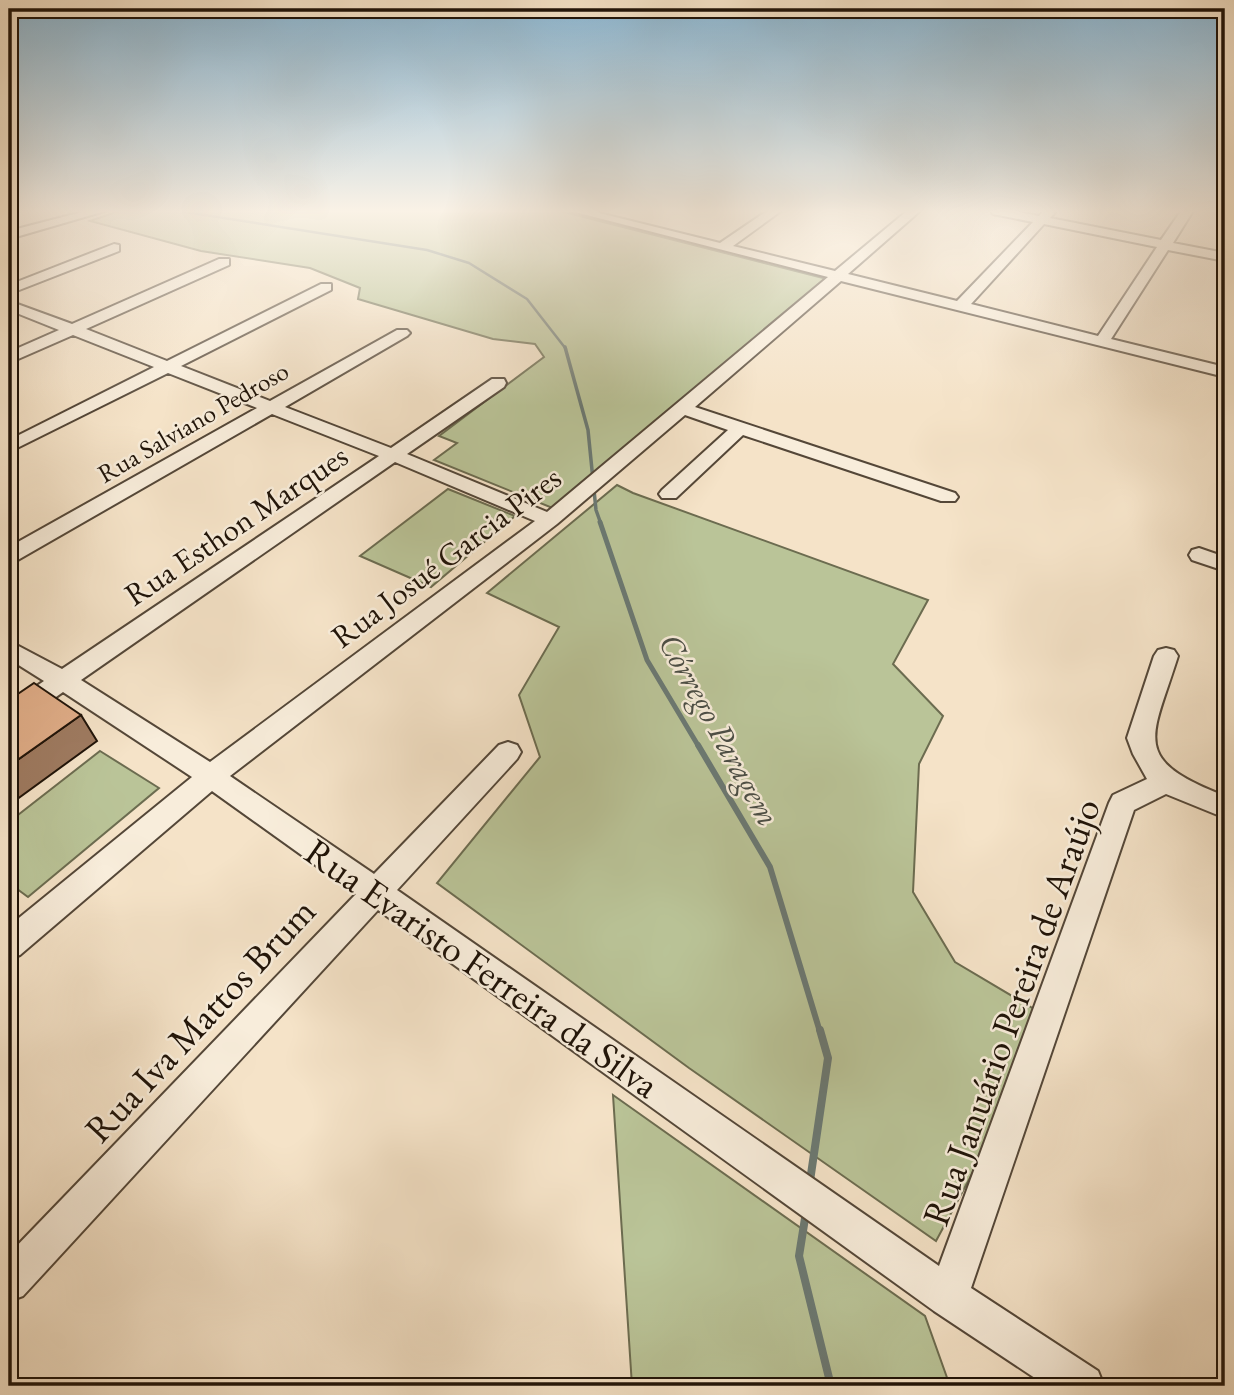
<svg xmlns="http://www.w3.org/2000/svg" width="1234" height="1395" font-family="'EB Garamond',serif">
<rect width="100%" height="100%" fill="#f5e3c8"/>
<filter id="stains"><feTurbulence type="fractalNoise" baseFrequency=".00286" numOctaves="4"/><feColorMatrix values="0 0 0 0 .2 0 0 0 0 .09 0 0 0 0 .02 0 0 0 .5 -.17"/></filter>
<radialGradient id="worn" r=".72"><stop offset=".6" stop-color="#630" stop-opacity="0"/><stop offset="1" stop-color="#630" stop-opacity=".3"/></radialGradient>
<path fill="#bac498" stroke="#6c6c50" stroke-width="2" d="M119 211H560L827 279 555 509 434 460 457 443 439 436 544 357 535 344 493 339 358 299 360 288 310 268 201 251 90 221Z
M617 485 633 493 928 600 893 664 943 716 919 764 913 892 955 962 1034 1009 993 1135 936 1241 689 1068 437 883 540 757 519 695 559 627 487 593Z
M448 489 515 516 431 587 360 556Z
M100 751 159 788 28 897 9 883V822Z
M613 1095 925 1316 950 1386H632Z"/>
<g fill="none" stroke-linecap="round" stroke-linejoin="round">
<path stroke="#6b7973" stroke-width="2.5" d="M179 211 427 250 469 263 527 299 566 349"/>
<path stroke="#6b7973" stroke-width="3.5" d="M565 347 588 430 596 510 601 524"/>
<path stroke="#6b7973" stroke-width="5" d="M600 522 647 660 699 747"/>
<path stroke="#6b7973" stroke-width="6" d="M698 745 770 867 820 1032"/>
<path stroke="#6b7973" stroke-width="8" d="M810 1181 828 1058 820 1030
M806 1212 799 1256 831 1386"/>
<g stroke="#544738" stroke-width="4">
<path id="minor" d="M86 211H105L9 239V231Z
M571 211H591L720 243 767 211H781L733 246 835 271 907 211H920L848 274 957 301 1033 222 993 214 991 211H1014L1039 216 1043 211H1056L1050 218 1161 240 1181 211H1193L1173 243 1225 253V261L1168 250 1111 339 1225 367V377L841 281 695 407 955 493 958 497 955 501H941L743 435 676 498H662L659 494 662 490 728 430 685 415 557 524 230 776 374 874 499 745 508 742 517 745 521 752 517 759 397 890 939 1266 1109 803 1113 795 1147 779 1133 754 1127 738 1154 656 1158 650 1166 648 1174 650 1178 656C1152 739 1129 759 1225 796V818L1166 794 1134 810 971 1288 1098 1371 1104 1386H1047L934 1311 378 910 23 1296 9 1301V1254L356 894 212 791 20 955 9 959V926L192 777 63 692 18 724 9 726V705L44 681 9 659V641L62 669 379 456 272 414 16 561 9 563V547L257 408 168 373 9 452V440L154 367 73 335 9 363V352L59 330 9 310V301L72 324 219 259H229V265L86 329 167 361 321 284H331V290L181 366 270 401 397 330H407L410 333 407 336 285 407 391 448 492 379H504L506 383 504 387 407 454 547 512 828 277ZM1044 224 1157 247 1098 336 971 304ZM395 462 535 521 210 762 81 680Z
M114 244 119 245V251L9 294V285Z
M1199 548 1225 557V571L1192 560 1189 555 1192 550Z"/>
</g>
<use href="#minor" fill="#f8eddb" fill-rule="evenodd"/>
</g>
<path fill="#9e7a60" stroke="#1f1308" stroke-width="2" d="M81 715 97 741 9 805V766Z"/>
<path fill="#e1ae89" stroke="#1f1308" stroke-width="2" d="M34 683 81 715 9 766V700Z"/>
<linearGradient id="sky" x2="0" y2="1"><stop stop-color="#8ab8d6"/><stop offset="0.52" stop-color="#faf2e6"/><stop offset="1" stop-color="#faf2e6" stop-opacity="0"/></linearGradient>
<rect width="1234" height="406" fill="url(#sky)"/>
<g text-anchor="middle" stroke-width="5" stroke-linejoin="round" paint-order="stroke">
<g font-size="26" fill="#1f1308" stroke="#f8eddb">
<text transform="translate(193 422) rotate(-30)" y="9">Rua Salviano Pedroso</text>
</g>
<g font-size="32" fill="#1f1308" stroke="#f8eddb">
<text transform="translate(236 525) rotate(-34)" y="11">Rua Esthon Marques</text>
<text transform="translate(446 557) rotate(-37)" y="11">Rua Josué Garcia Pires</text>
</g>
<g font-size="33" font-style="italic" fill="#4b4e46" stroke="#f8eddb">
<text transform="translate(720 729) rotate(61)" y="12">Córrego Paragem</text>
</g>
<g font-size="38" fill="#1f1308" stroke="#f8eddb">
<text transform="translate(482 968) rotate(35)" y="13">Rua Evaristo Ferreira da Silva</text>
<text transform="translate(1011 1012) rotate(-70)" y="13">Rua Januário Pereira de Araújo</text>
<text transform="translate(200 1020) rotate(-47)" y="13">Rua Iva Mattos Brum</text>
</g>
</g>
<rect width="1234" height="1395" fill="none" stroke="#f5e3c8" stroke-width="35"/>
<rect x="10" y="10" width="1213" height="1374" fill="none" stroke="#1f1308" stroke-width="3.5"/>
<rect x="18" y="18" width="1199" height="1360" fill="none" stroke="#1f1308" stroke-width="2"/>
<rect width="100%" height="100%" filter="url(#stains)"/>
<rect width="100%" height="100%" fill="url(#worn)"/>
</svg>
